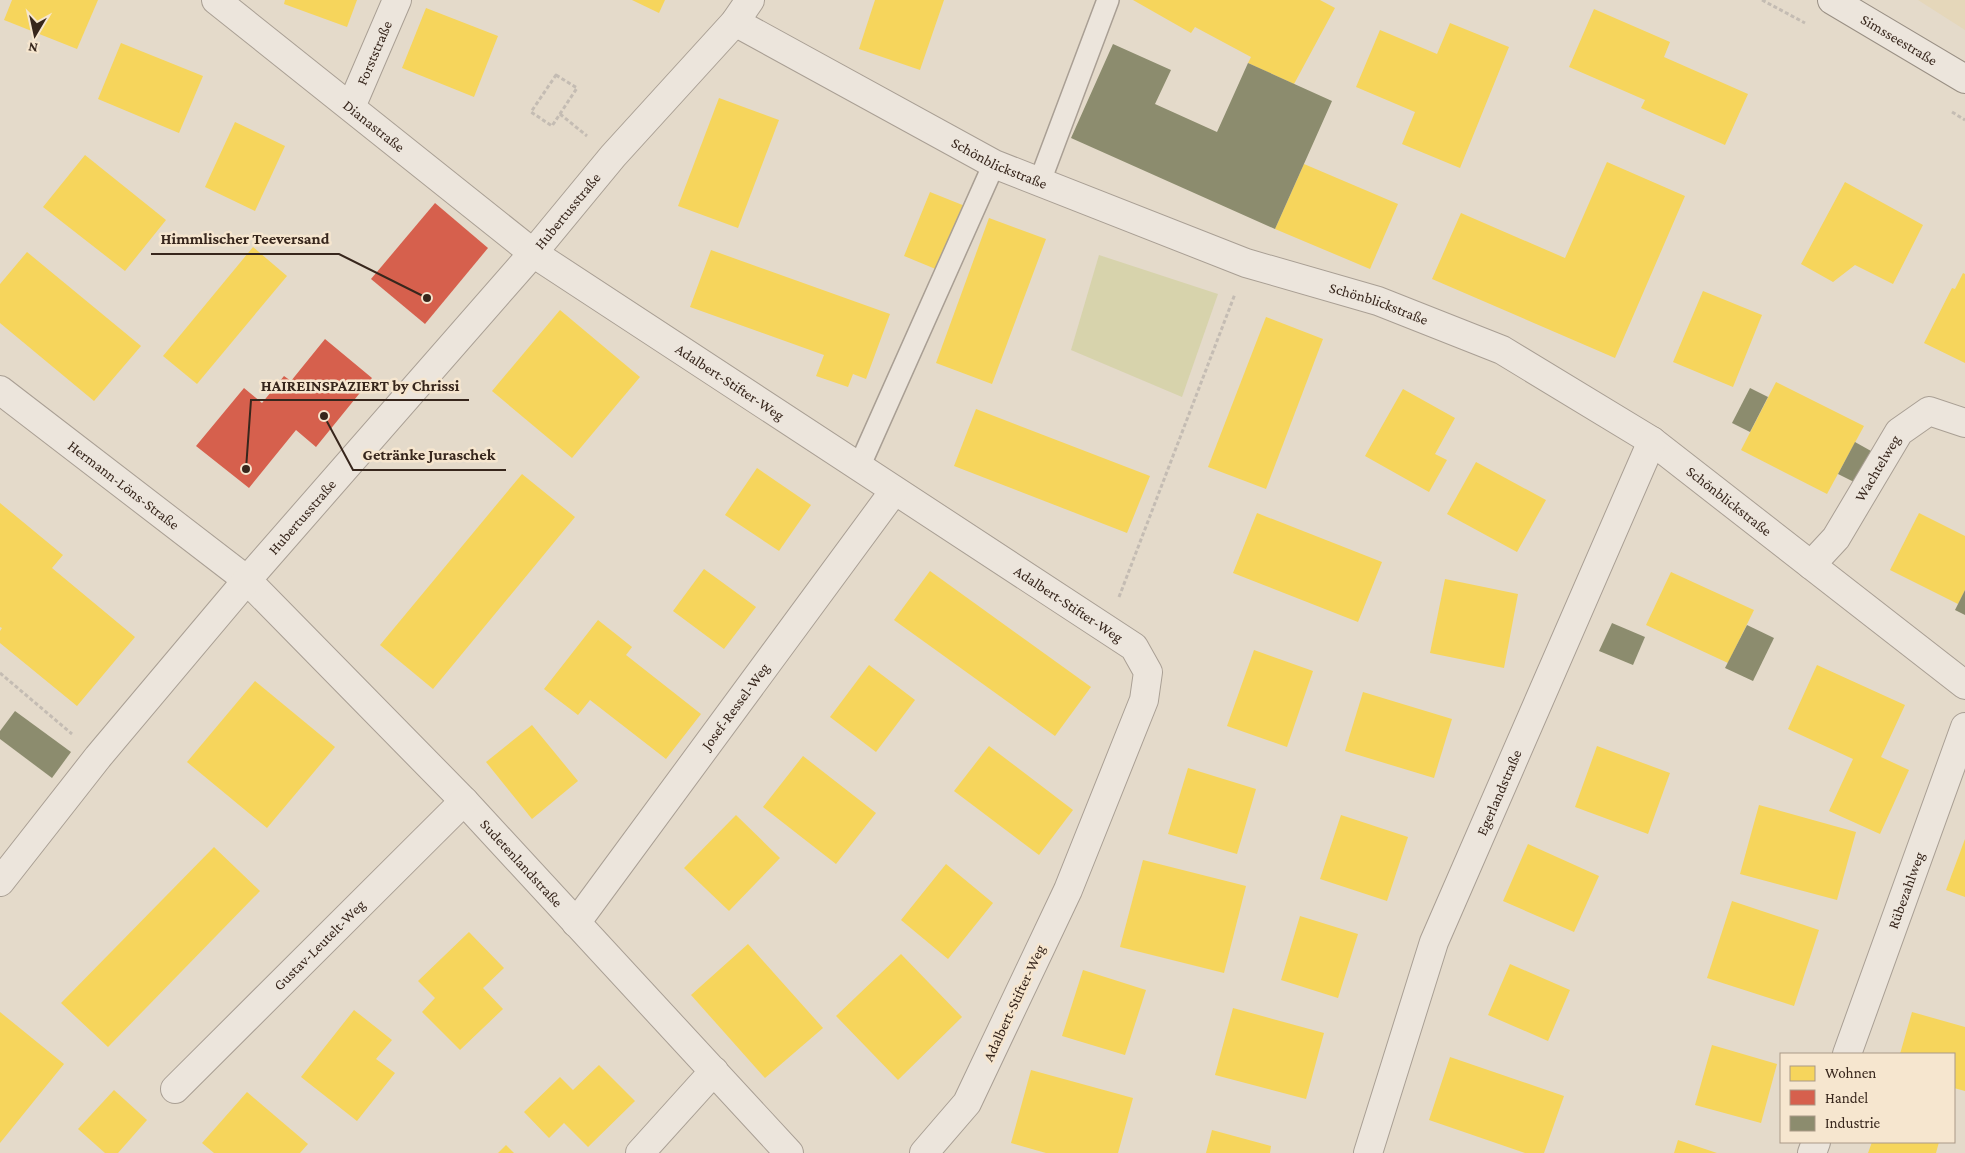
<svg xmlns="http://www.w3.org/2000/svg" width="1965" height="1153" viewBox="0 0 1965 1153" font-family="'Crimson Pro',serif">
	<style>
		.farmland { fill: #e5d7ba }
		.green { fill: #d7d3ac }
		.homes { fill: #f6d55c }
		.shops { fill: #d6604d }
		.industry { fill: #8c8c6e }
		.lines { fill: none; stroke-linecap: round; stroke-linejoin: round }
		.lane-casing { stroke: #a99f94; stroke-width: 24 }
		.street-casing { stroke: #a99f94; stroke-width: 30 }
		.secondary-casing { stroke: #998f84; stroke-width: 30 }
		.path { stroke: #c4bcb3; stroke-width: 3; stroke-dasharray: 4 2.5; stroke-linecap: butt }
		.lane { stroke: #ece5dc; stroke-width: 21 }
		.street { stroke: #ece5dc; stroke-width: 28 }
		.secondary { stroke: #ece5dc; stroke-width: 28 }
		.labels { text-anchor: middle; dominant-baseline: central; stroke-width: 5; stroke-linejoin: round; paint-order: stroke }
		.street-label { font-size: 15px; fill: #37261c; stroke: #f6e6cf }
		.leader { fill: none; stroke: #37261c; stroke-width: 2 }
		.callout-dot { fill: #37261c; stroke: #f6e6cf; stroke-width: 2 }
		.callout-label { font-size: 16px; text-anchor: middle; font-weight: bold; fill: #37261c; stroke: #f6e6cf; stroke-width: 5; stroke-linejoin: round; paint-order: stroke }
	</style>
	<rect width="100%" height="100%" fill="#e4daca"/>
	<path class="farmland" d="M1918 0H1965V30Z"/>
	<path class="green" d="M1099 255 1218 294 1182 397 1071 350Z"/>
	<g class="homes">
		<path d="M12 0H98L77 49 4 20Z"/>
		<path d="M285 0H357L347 27 284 4Z"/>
		<path d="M632 0H665L659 13Z"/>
		<path d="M875 0H944L920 70 859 49Z"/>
		<path d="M1133 0H1320L1335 8 1294 84 1248 63 1251 57 1195 27 1191 33Z"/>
		<path d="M426 8 498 36 474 97 402 68Z"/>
		<path d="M1594 9 1670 42 1664 57 1748 94 1725 145 1641 108 1645 100 1569 67Z"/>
		<path d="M1450 23 1509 47 1460 168 1402 144 1415 112 1356 87 1380 30 1437 54Z"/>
		<path d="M121 43 203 76 179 133 98 99Z"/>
		<path d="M719 98 779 120 738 228 678 206Z"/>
		<path d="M235 122 285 146 255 211 205 187Z"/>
		<path d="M85 155 166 220 125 271 43 207Z"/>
		<path d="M1607 162 1685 196 1615 358 1432 279 1461 213 1565 258Z"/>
		<path d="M1304 164 1398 204 1370 269 1275 229Z"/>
		<path d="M1845 182 1923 225 1893 284 1855 265 1833 282 1801 264Z"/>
		<path d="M930 192 965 206 938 270 904 256Z"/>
		<path d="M989 218 1046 239 992 384 936 363Z"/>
		<path d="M253 247 287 276 197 384 163 356Z"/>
		<path d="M711 250 890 314 866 379 853 374 848 387 816 376 824 355 690 307Z"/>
		<path d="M27 252 141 346 94 401 0 323V284Z"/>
		<path d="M1963 273 1965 274V363L1924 343 1952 288 1955 289Z"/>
		<path d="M1703 291 1762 315 1733 387 1673 362Z"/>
		<path d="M560 310 640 377 572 458 492 391Z"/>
		<path d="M1266 317 1323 339 1266 489 1208 467Z"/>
		<path d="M1776 382 1864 426 1827 494 1741 450Z"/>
		<path d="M1403 389 1455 418 1435 454 1447 460 1429 492 1365 456Z"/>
		<path d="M976 409 1150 476 1127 533 954 466Z"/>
		<path d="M1476 462 1546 500 1517 552 1447 514Z"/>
		<path d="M757 468 811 505 779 551 725 515Z"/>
		<path d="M522 474 575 517 433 689 380 645Z"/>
		<path d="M0 503 63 555 52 568 135 637 77 706 0 643V631L2 628 0 627Z"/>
		<path d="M1257 513 1382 562 1358 622 1233 573Z"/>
		<path d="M1919 513 1965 536V590L1958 604 1890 570Z"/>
		<path d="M704 569 756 607 724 649 673 611Z"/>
		<path d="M930 571 1091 687 1055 736 894 620Z"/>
		<path d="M1671 572 1754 610 1728 663 1646 625Z"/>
		<path d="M1445 579 1518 594 1504 668 1430 653Z"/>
		<path d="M598 620 632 647 626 655 701 714 666 759 590 700 578 715 544 689Z"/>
		<path d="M1254 650 1313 671 1287 747 1227 726Z"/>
		<path d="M869 665 915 700 876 752 830 717Z"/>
		<path d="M1817 665 1905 705 1881 757 1909 770 1880 834 1829 811 1853 759 1788 729Z"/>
		<path d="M255 681 335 747 267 828 187 762Z"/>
		<path d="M1363 692 1452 719 1434 778 1345 751Z"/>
		<path d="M532 725 578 781 532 819 486 762Z"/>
		<path d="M989 746 1073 810 1039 855 954 791Z"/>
		<path d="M1597 746 1670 773 1648 834 1575 807Z"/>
		<path d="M803 756 876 813 836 864 763 807Z"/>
		<path d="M1188 768 1256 789 1237 854 1168 834Z"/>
		<path d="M1759 805 1856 832 1837 900 1740 874Z"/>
		<path d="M736 815 780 858 729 911 684 868Z"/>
		<path d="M1341 815 1408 837 1387 901 1320 879Z"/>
		<path d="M1965 839V897L1946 890Z"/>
		<path d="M1528 844 1599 876 1574 932 1503 901Z"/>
		<path d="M214 847 260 891 108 1047 61 1003Z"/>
		<path d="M1143 860 1246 886 1224 973 1120 947Z"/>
		<path d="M946 864 993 903 948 959 901 920Z"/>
		<path d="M1732 901 1819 930 1794 1006 1707 978Z"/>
		<path d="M1300 916 1358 934 1338 998 1281 980Z"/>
		<path d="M469 932 504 968 483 988 503 1009 460 1050 422 1012 435 998 418 981Z"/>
		<path d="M748 944 823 1028 765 1078 691 995Z"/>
		<path d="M901 954 962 1017 898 1080 836 1016Z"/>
		<path d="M1510 964 1570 990 1548 1041 1488 1015Z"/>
		<path d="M1083 970 1146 990 1125 1055 1062 1036Z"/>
		<path d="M1233 1008 1324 1033 1306 1099 1215 1075Z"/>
		<path d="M354 1010 392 1040 376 1059 395 1073 357 1121 301 1077Z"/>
		<path d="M0 1012 64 1064 0 1143Z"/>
		<path d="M1912 1012 1965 1027V1091L1954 1088V1054H1900Z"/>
		<path d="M1712 1045 1777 1064 1761 1123 1695 1105Z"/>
		<path d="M1450 1057 1564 1096 1544 1153H1525L1429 1120Z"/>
		<path d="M599 1065 635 1101 588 1147 564 1123 549 1138 524 1112 560 1077 573 1090Z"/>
		<path d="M1031 1070 1133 1098 1118 1153H1046L1011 1143Z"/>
		<path d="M114 1090 147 1120 118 1153H105L78 1129Z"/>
		<path d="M247 1092 308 1144 300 1153H214L202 1143Z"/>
		<path d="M1212 1130 1271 1146 1270 1153H1206Z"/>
		<path d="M1678 1140 1717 1153H1674Z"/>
		<path d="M1872 1142H1939L1936 1153H1868Z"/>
		<path d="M506 1145 514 1153H498Z"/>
	</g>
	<g class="shops">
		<path d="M435 203 488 248 425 324 371 279Z"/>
		<path d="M325 339 372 378 316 447 296 430 249 488 196 446 244 388 262 403 284 376 291 381Z"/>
	</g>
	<g class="industry">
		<path d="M1113 44 1171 70 1155 104 1217 132 1248 63 1332 101 1275 229 1071 138Z"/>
		<path d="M1750 388 1768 397 1750 432 1732 423Z"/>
		<path d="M1855 442 1871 451 1854 482 1838 474Z"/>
		<path d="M1965 590V615L1955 610Z"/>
		<path d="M1612 623 1645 637 1633 665 1599 651Z"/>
		<path d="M1747 625 1774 638 1753 681 1725 668Z"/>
		<path d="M15 711 71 752 52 778 0 739V731Z"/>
	</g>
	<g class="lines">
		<g class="lane-casing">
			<g id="lane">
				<path d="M1040 181 1108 0"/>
				<path d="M859 467 994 164"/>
			</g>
		</g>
		<g class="street-casing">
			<g id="street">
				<path id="s1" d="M216 0 533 253 1134 647 1148 672 1144 700 1068 890 967 1103 924 1153"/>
				<path id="s2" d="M735 22 994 164 1246 263 1378 301 1502 350 1652 441 1965 685"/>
				<path id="s3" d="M351 107 397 0"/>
				<path id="s4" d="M0 390 247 580 464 801 789 1153"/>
				<path id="s5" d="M1811 565 1836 538 1899 432 1929 411 1965 423"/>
				<path id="s6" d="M0 882 98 757 247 580 533 253 613 156 735 22 750 0"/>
				<path id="s7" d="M576 923 894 491"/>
				<path id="s8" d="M1847 1054 1965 727"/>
				<path id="s9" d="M175 1089 464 801"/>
				<path d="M640 1153 714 1071"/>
				<path id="s10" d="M1368 1153 1434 942 1652 441"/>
				<path d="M1812 1153 1816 1142"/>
			</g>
		</g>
		<g class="secondary-casing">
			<g id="secondary">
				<path id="s11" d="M1832 0 1965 79"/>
			</g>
		</g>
		<g class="path">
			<path d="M1762 0 1805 23"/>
			<path d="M556 75 577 88 552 126 531 112Z"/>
			<path d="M1952 112 1965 120"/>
			<path d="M560 114 587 136"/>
			<path d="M1119 597 1235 294"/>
			<path d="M0 673 72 734"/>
		</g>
		<use href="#lane" class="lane"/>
		<use href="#street" class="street"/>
		<use href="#secondary" class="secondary"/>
	</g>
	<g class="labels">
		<g class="street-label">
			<text stroke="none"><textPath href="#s11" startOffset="78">Simsseestraße</textPath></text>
			<text stroke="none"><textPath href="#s3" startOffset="59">Forststraße</textPath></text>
			<text stroke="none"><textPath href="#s1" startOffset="202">Dianastraße</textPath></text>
			<text stroke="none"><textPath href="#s2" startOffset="300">Schönblickstraße</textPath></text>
			<text stroke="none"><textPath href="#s6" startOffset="879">Hubertusstraße</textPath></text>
			<text stroke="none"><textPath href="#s2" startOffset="705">Schönblickstraße</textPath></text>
			<text stroke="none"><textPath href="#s1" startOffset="641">Adalbert-Stifter-Weg</textPath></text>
			<text stroke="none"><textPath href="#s5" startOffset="118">Wachtelweg</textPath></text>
			<text stroke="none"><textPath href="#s4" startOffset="156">Hermann-Löns-Straße</textPath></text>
			<text stroke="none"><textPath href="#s2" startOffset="1110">Schönblickstraße</textPath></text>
			<text stroke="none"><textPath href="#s6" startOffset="474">Hubertusstraße</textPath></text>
			<text stroke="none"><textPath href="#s1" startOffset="1046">Adalbert-Stifter-Weg</textPath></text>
			<text stroke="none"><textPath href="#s7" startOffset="269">Josef-Ressel-Weg</textPath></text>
			<text stroke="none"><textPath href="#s10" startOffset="384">Egerlandstraße</textPath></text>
			<text stroke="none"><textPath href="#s4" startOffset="706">Sudetenlandstraße</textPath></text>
			<text stroke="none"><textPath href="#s8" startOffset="174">Rübezahlweg</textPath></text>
			<text stroke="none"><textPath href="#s9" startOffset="204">Gustav-Leutelt-Weg</textPath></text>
			<text transform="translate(1014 1003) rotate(-65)">Adalbert-Stifter-Weg</text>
		</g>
	</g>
	<path class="leader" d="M427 298L339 254H151M246 469L251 400H469M324 416L353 470H506"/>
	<g class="callout-dot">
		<circle cx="427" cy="298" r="5"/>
		<circle cx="246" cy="469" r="5"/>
		<circle cx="324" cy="416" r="5"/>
	</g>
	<g class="callout-label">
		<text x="245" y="244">Himmlischer Teeversand</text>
		<text x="360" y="391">HAIREINSPAZIERT by Chrissi</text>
		<text x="429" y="460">Getränke Juraschek</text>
	</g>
	<rect x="1780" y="1053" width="175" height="90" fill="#f6e6cf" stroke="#aa9987"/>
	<rect x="1790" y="1066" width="25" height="15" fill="#f6d55c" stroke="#aa9987"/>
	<text x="1825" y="1078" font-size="15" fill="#37261c">Wohnen</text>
	<rect x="1790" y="1090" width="25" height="15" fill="#d6604d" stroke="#aa9987"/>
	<text x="1825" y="1103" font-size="15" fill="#37261c">Handel</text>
	<rect x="1790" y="1116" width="25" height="15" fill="#8c8c6e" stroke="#aa9987"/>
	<text x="1825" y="1128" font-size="15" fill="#37261c">Industrie</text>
	<g transform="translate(35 35) rotate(189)" stroke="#f6e6cf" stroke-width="4" paint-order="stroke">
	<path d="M0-4L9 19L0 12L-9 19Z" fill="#37261c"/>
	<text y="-8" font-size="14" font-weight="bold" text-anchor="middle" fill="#37261c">N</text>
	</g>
</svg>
